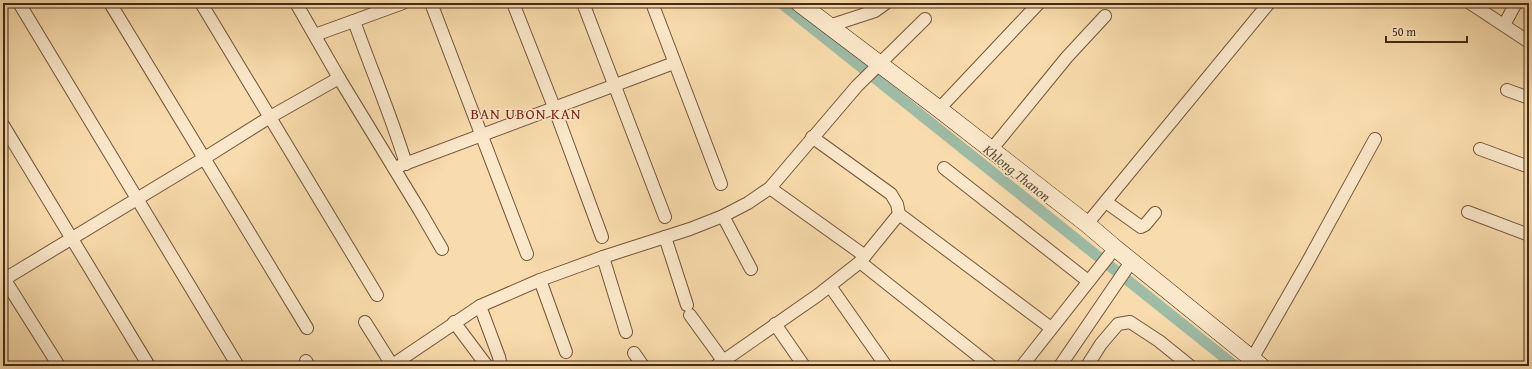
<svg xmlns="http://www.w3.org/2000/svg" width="1532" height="369" viewBox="0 0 1532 369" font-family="'Gentium Book Plus',serif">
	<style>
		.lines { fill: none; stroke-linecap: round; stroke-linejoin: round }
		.canal { stroke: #9ebca6; stroke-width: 11 }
		.street-casing { stroke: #72563a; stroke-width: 14 }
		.secondary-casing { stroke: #452a14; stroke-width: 18 }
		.street { stroke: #fbe8ca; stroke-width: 12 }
		.secondary { stroke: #fbe8ca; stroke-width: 17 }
		.labels { text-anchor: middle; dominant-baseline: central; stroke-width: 3; stroke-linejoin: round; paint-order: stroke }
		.water-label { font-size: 14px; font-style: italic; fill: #5b4e38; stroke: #fbe8ca }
		.quarter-label { font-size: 15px; letter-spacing: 1px; fill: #7a1f14; stroke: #fbe8ca }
	</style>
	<rect width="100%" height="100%" fill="#f9dcad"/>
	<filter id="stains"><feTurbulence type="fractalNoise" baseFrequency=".005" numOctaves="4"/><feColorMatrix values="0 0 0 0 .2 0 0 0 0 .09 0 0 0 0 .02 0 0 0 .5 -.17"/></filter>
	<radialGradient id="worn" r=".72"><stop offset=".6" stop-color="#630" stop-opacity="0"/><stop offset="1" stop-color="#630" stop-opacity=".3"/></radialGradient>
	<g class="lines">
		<path class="canal" d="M781 3 1235 366"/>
		<g class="street-casing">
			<g id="street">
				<path d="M19 3 238 366"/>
				<path d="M110 3 307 328"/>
				<path d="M201 3 377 295"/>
				<path d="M296 3 339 78 420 211 442 249"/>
				<path d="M431 3 527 254"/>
				<path d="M513 3 554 107 602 237"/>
				<path d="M583 3 665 217"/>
				<path d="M652 3 721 184"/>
				<path d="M1470 3 1529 42"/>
				<path d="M354 21C371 69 391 115 406 164"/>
				<path d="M1504 25 1516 3"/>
				<path d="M829 26 875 11 886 3"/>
				<path d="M315 35 403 3"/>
				<path d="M1507 90 1529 98"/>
				<path d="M939 109 1039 3"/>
				<path d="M3 125 149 366"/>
				<path d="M812 137 891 194 897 204 899 214 1051 328"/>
				<path d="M1480 149 1529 167"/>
				<path d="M991 150 1067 57 1105 16"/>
				<path d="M394 168 674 63"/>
				<path d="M944 168 1088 281"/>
				<path d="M770 188 865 256"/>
				<path d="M1106 202 1141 227 1145 225 1155 213"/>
				<path d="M1468 212 1529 235"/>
				<path d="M723 216 751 269"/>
				<path d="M1087 224 1269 3"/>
				<path d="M665 237 687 305"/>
				<path d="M603 257 626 332"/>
				<path d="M860 262 991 366"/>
				<path d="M3 277 59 366"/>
				<path d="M3 280 203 159 270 117 339 78"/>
				<path d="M540 280 566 352"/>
				<path d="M830 286 886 366"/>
				<path d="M480 306 499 357 501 366"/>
				<path d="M690 315 727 366"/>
				<path d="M365 322 392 365"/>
				<path d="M454 322 487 366"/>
				<path d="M775 324 804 366"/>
				<path d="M634 353 643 366"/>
				<path d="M1252 359 1307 263 1375 139"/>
				<path d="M306 361 309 366"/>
				<path d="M391 366 480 306 540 280 603 257 690 229 723 216 748 203 770 188 857 86 925 19"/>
				<path d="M716 366 818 295 860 262 899 214"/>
				<path d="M1022 366 1115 248"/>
				<path d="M1060 366 1131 262"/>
				<path d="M1087 366 1101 344 1118 324 1130 322 1159 341 1190 366"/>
			</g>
		</g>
		<g class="secondary-casing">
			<path id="secondary" d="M799 3 939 109 1087 224 1115 248 1261 366"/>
		</g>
		<use href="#street" class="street"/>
		<use href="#secondary" class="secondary"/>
	</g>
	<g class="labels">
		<g class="water-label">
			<text transform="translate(1017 173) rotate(39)">Khlong Thanon</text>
		</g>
		<g class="quarter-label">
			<text x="526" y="113">BAN UBON KAN</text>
		</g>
	</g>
	<rect width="1532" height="369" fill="none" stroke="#f9dcad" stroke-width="16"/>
	<rect x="4" y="4" width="1524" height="361" fill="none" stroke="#452a14" stroke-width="2"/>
	<rect x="8" y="8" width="1516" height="353" fill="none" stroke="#452a14"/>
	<path d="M1386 36v6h81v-6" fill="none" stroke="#452a14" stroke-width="2"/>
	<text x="1392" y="36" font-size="12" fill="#452a14" stroke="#fbe8ca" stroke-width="3" paint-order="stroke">50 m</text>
	<rect width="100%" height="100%" filter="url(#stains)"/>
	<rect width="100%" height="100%" fill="url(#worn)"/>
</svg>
